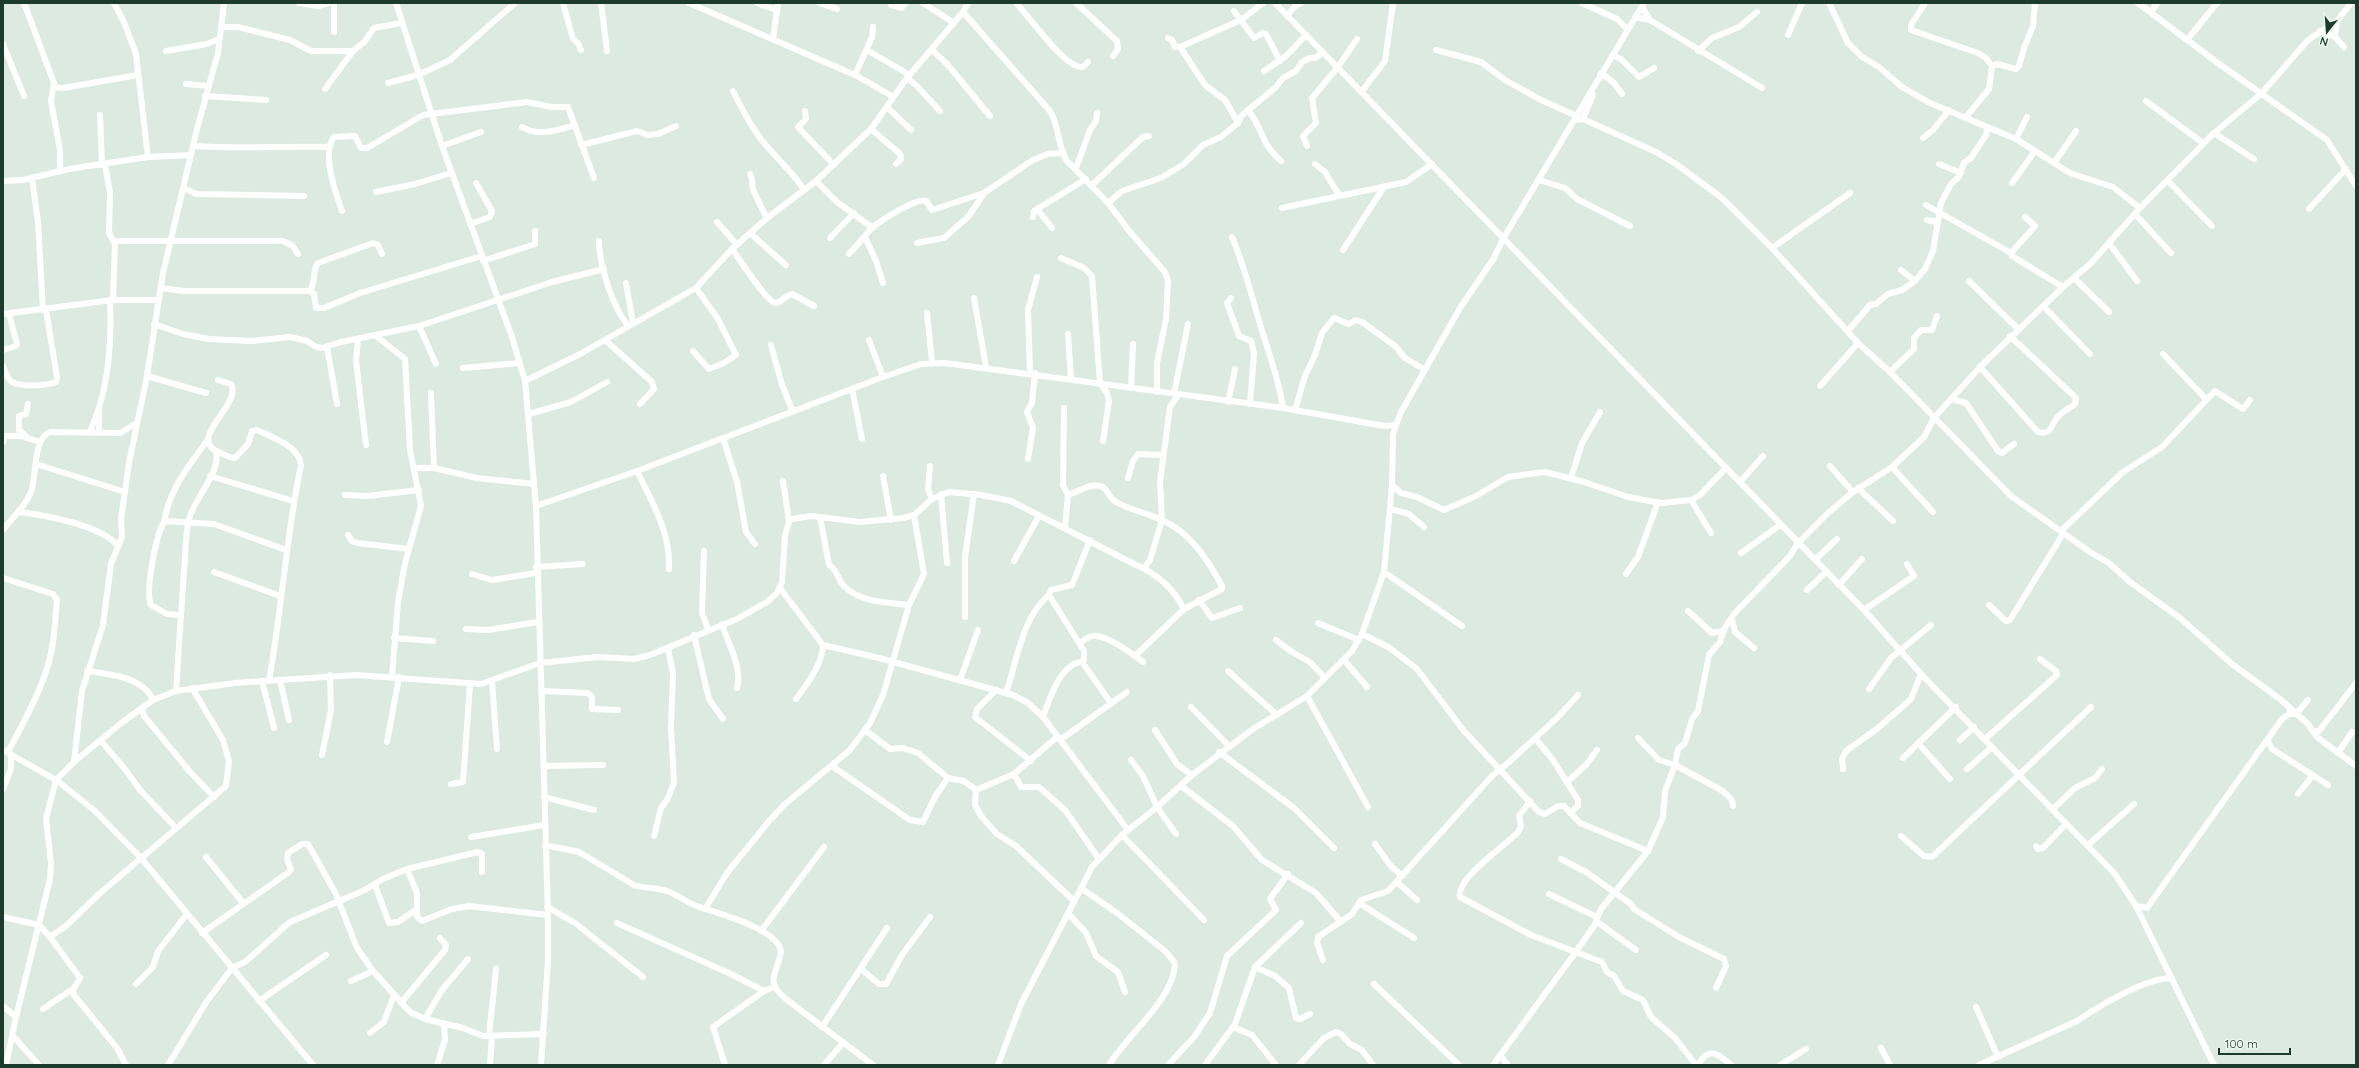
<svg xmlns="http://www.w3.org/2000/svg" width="2359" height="1068" viewBox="0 0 2359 1068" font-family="Quicksand,sans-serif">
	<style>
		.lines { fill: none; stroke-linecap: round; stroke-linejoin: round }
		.minor { stroke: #fff; stroke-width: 6 }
	</style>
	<rect width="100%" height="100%" fill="#dceae2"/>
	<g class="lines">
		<g class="minor">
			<path d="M24 3 54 83 51 101 60 150V171"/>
			<path d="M114 3 124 22 136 54 148 157 191 155"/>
			<path d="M299 3 319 6 329 3"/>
			<path d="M334 3V32"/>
			<path d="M396 3 442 146 512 337 525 381 536 506 548 915V960L541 1065"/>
			<path d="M563 3 573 39 578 43 581 50"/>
			<path d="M601 3 607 51"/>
			<path d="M689 3 855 75 892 96"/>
			<path d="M757 3 777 10"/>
			<path d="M819 3 837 9"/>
			<path d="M923 3 954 23"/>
			<path d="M1016 3C1029 16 1066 70 1083 67L1088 62"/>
			<path d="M1076 3 1117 41 1118 49 1113 56"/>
			<path d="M1275 3 1864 610 1921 674 2115 874 2136 906 2214 1065"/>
			<path d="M1582 3 1617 19 1628 30"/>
			<path d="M1829 3 1848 43 1862 57 1879 67 1902 87 1930 103 2016 139 2070 173 2113 187 2140 208"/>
			<path d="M1925 3 1911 25V30L1978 53 1986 58 1992 66 1989 89 1966 117"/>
			<path d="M2138 3 2222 66 2327 140 2356 186"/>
			<path d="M891 5 901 8 906 3"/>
			<path d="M1642 7 1650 20"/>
			<path d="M1234 11 1254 38 1263 33 1266 34 1280 61"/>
			<path d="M963 12 1050 111C1060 127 1057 146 1067 161L1108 203 1130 232 1165 272 1168 281 1166 319 1157 363V392"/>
			<path d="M2151 12 2157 3"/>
			<path d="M1287 16 1295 6 1301 3"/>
			<path d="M1635 17 1650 20 1762 88"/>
			<path d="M221 27H238L290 40 311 51H353"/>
			<path d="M2320 31 2335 37 2344 47"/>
			<path d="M1788 35 1802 3"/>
			<path d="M2335 37 2337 21"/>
			<path d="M1168 38 1172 40 1175 47H1180L1241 20 1263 3"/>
			<path d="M773 39 778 3"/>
			<path d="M2187 40 2217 3"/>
			<path d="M3 44 24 96"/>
			<path d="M1180 47 1205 85 1225 100 1238 123"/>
			<path d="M867 50 910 75"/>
			<path d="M932 50 947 64 990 116"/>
			<path d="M1436 50 1481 62 1505 80 1541 100 1577 116"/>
			<path d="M166 51 207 44 219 39"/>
			<path d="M1698 51 1712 38 1739 27 1757 12"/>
			<path d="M1612 55 1621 59 1639 77 1654 68"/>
			<path d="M1992 66 1997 64 2016 69 2019 66 2024 48 2033 26 2035 3"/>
			<path d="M1264 71 1286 56 1306 35"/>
			<path d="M855 75 872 37 873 27"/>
			<path d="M1600 75 1601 73 1614 83 1622 94"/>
			<path d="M907 78 916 85 940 111"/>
			<path d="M388 83 418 75 450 60 515 3"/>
			<path d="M186 84 208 86"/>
			<path d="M54 87 63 88 138 75"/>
			<path d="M325 89 353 51 364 42 374 28 401 23"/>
			<path d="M733 91C742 109 751 127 764 143 777 159 793 172 804 190"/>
			<path d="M1362 91 1385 61 1393 3"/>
			<path d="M205 96 266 100"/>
			<path d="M2146 101 2203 143"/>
			<path d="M887 107 911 130"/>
			<path d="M1248 110C1263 128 1260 143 1281 161"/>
			<path d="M805 111 806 119 798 127 834 165"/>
			<path d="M100 115 102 165"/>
			<path d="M1583 119 1593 95"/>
			<path d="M1575 120 1583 119 1656 152 1676 164 1722 198 1772 248 1858 343 1890 372 2011 496 2090 552 2109 563 2130 582 2180 618 2232 664 2280 699 2308 724 2317 737 2356 766"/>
			<path d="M522 127C538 137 558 130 575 125"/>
			<path d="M871 129 900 154 901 159 896 164"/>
			<path d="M2214 133 2254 159"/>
			<path d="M1923 138 1933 130 1949 110"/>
			<path d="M2016 139 2027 117"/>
			<path d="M581 145 637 131 648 135 658 134 676 126"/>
			<path d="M193 146C238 149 284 146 329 147"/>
			<path d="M442 146 481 132"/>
			<path d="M1307 146 1303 136 1316 123 1312 98 1338 67 1357 39"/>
			<path d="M2054 163 2076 131"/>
			<path d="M1315 164 1325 172 1339 195"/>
			<path d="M1939 164 1961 173"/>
			<path d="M105 165 110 193 109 233 115 244 113 300"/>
			<path d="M1076 168 1090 130 1096 121 1097 113"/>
			<path d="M750 174C754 181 751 183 753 189 757 199 762 209 767 218"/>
			<path d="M32 178 38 222 43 310"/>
			<path d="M1539 180 1565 188 1577 199 1630 226"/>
			<path d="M3 181 23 180 69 169 148 157"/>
			<path d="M816 181 837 202 873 228"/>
			<path d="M2168 181 2212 226"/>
			<path d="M2012 183 2035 151"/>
			<path d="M1092 185 1143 137 1149 136"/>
			<path d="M183 188 197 194 304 196"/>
			<path d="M376 192 415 184 451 173"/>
			<path d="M1108 203 1122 191 1161 178 1184 164 1203 145 1221 137 1238 123 1241 116 1275 88 1283 78 1296 71 1302 62 1310 58H1315L1323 52"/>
			<path d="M1926 205 2011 253 2012 256 2063 287"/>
			<path d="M1282 208 1406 182 1432 164"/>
			<path d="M1037 209 1052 228"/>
			<path d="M2309 209 2346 169"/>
			<path d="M342 211C336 194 321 153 334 137L355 136 361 148H367L423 115 527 102 551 107H568L594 178"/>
			<path d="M2135 214 2171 253"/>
			<path d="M1033 217 1034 211 1086 179"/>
			<path d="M1927 220 1937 222"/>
			<path d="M717 222 737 245"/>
			<path d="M470 224 490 217 492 211 476 183"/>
			<path d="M750 233 786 265"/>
			<path d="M865 237 876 261 883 283"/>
			<path d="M1232 237C1246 269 1253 303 1264 337 1272 363 1279 381 1283 408"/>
			<path d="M830 238 854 213"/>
			<path d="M114 241H283L293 246 298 254"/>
			<path d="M599 241C599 264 613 309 628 325"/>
			<path d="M917 243 944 238 969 216 984 193"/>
			<path d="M2109 243 2137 281"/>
			<path d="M1772 248 1850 193"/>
			<path d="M732 249C739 258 767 303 776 303 781 302 787 295 792 294L814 306"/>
			<path d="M1343 250 1384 187"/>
			<path d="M2011 253 2035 226 2025 217"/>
			<path d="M849 254C857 246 864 236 872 228 880 221 917 197 926 201L932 210 984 193 1033 160 1048 154 1062 153"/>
			<path d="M1061 258 1084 268 1092 276 1100 383 1107 393 1109 401 1103 441"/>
			<path d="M483 261 535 244V231"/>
			<path d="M1901 270 1915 281"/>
			<path d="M2074 278 2109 312"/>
			<path d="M1969 281 2018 329"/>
			<path d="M626 283 633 323"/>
			<path d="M161 288 184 291H310"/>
			<path d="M310 291 314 294 316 308H324L360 293 482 256"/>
			<path d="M310 291C316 282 312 270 318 263L373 243 378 245 382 254"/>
			<path d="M974 298 986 367"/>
			<path d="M1231 298 1227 303 1239 336 1251 341 1254 353 1250 404"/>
			<path d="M2044 307 2090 354"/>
			<path d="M927 313 932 362"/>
			<path d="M3 314 113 300H158"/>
			<path d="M154 324 183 334 209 339 252 341 290 337 307 341 316 347 322 348 341 342 419 326 552 282 604 269"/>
			<path d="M419 326 436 364"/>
			<path d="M1848 331 1870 305 1876 304 1888 294 1902 290 1915 281 1925 269 1933 251 1941 203 1951 184 1959 177 1964 163 1971 158 1986 135 1988 127"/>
			<path d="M1068 334 1071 379"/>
			<path d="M376 336 405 359 410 450 421 506 405 563 398 602 392 677"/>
			<path d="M358 339 356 361 366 445"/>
			<path d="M605 340 652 382 654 389 640 404"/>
			<path d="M869 340 883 377"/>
			<path d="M771 345 782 385 793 412"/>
			<path d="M327 347 337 404"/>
			<path d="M3 350 16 346 17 344 9 314"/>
			<path d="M693 351 709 369 724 363 736 355 718 319 696 288"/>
			<path d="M2163 354 2206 399"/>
			<path d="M3 366C5 371 7 379 12 382 21 387 46 386 56 382L57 377 46 310"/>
			<path d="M1980 367 2038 432C2051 436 2051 425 2057 418 2061 412 2070 408 2075 404L2076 398 2010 336"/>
			<path d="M463 368 520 363"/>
			<path d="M1890 372 1914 349V338L1921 330H1932L1937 316"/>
			<path d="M1030 373 1028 310 1037 277"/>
			<path d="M147 376 206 393"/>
			<path d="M218 380 231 384C243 405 183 440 221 453 225 455 230 458 235 458L248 444 252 431 257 430C272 437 299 446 301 465 286 536 282 609 269 681"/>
			<path d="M525 381 580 354 696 288 732 249 767 218 816 181 871 129 907 78 963 12 968 3"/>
			<path d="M1820 386 1858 343"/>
			<path d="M1131 388 1133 344"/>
			<path d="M852 389 862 439"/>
			<path d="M431 393 434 468"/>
			<path d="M1174 394 1188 324"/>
			<path d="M1951 399 1966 403 1998 451 2002 453 2014 444"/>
			<path d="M1228 402 1235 369"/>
			<path d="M1064 408 1063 485 1068 495 1065 528"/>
			<path d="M1295 410 1305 376 1315 355 1322 333 1334 318 1349 324 1356 320 1362 322 1395 346 1405 358 1425 370"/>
			<path d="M99 411V432"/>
			<path d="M529 414 571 402 607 382"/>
			<path d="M90 431C109 391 112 345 110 300"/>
			<path d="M26 436 19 430V416L26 414 28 404"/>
			<path d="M723 438 737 482 746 532 755 544"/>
			<path d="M3 442 5 436H20L40 442"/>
			<path d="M1028 459 1033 428 1027 412 1032 403 1035 373"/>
			<path d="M36 464 125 492"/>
			<path d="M930 466 928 489 932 499"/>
			<path d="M1830 466 1853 492"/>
			<path d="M1892 467 1933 512"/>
			<path d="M415 468H434L477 478 534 484"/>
			<path d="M637 471C652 502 671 533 669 569"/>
			<path d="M210 476 293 501"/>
			<path d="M883 476 891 520"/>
			<path d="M1128 478 1133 461 1138 454 1163 455"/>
			<path d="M1571 478 1582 443 1600 412"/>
			<path d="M783 481 789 521"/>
			<path d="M1740 482 1763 456"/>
			<path d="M1392 485 1401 493 1417 497 1444 510 1474 497 1508 477 1545 472 1584 482 1628 497 1661 503 1691 500 1700 495 1726 468"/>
			<path d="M1858 488 1893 521"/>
			<path d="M941 494 947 563"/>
			<path d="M345 495 367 496 419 490"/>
			<path d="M1068 495C1077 492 1090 483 1100 486 1109 488 1108 498 1116 502 1130 510 1147 513 1162 520 1190 532 1208 560 1222 586V589L1184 609 1135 656"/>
			<path d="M1691 500 1711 533"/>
			<path d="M536 506 637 471 883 377 921 364 944 363 1283 408 1385 426 1396 425"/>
			<path d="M1390 509 1409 514 1424 527"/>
			<path d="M18 512C45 515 101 525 118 546"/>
			<path d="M820 517 829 565C838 570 837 578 843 585 860 603 885 602 909 605"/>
			<path d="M164 522C169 491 188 466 207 441"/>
			<path d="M3 530C12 518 27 505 32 489 36 474 34 437 50 432L120 433 137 423"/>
			<path d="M2061 531 2123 472 2162 447 2215 391 2243 409 2250 400"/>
			<path d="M348 535 352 541 357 543 409 549"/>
			<path d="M704 551 702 613 708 629"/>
			<path d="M1741 553 1780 525"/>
			<path d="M1815 560 1837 539"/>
			<path d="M1014 561 1039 516"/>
			<path d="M536 567 583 564"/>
			<path d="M1145 567 1150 560 1162 520 1160 482 1170 407 1178 395"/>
			<path d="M214 572 280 596"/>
			<path d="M1384 572 1462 626"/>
			<path d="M472 574 492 580 536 573"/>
			<path d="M1626 574 1638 557 1658 502"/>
			<path d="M3 578 53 594 57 600C55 618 55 635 51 653 44 687 24 721 8 752"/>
			<path d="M1839 585 1862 559"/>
			<path d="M780 588 823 645 879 658 1013 695 1028 703 1043 717 1128 830"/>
			<path d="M1807 590 1826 572"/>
			<path d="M1199 600 1212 618 1240 608"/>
			<path d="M1989 605 2006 621 2010 620 2063 534"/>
			<path d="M1864 610 1914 576 1907 564"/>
			<path d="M1688 611 1712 633 1724 631"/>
			<path d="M179 615 167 614 151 605C145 592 156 532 165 521L214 524 286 550"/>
			<path d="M965 617V557L974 494"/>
			<path d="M1732 619 1735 632 1754 648"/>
			<path d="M1318 623 1359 640"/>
			<path d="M722 624C728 644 743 668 737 688"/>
			<path d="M466 629 488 630 538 622"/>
			<path d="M1362 634 1390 648 1417 669 1464 731 1539 812 1545 814 1558 806H1564L1580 823 1648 851"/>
			<path d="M694 635 709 699 723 719"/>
			<path d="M394 638 433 641"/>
			<path d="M1276 640 1292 652 1310 662 1325 678"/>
			<path d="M1080 643C1084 640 1088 636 1093 636 1108 635 1131 653 1143 662"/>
			<path d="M1345 661 1367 687"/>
			<path d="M1082 662 1084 659V651L1049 595 1051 590 1072 585 1090 540"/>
			<path d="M1082 662 1111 703"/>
			<path d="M87 671C110 674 143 677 153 700"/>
			<path d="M1228 671 1277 715"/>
			<path d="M280 680 289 720"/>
			<path d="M960 680 978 630"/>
			<path d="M262 681 274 728"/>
			<path d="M492 682 497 749"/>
			<path d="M1869 689 1891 658 1931 625"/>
			<path d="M996 690 977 709 975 717 1031 761"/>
			<path d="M176 691C179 651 181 610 184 570 186 553 185 535 189 519 194 499 221 472 216 452"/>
			<path d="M541 691 588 693 592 697V709L618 710"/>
			<path d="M1006 693C1017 661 1022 617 1049 595"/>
			<path d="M1307 696 1368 807"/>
			<path d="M796 699C807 685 823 663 823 645"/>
			<path d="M1191 707 1229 746"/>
			<path d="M142 708 144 716 191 773 214 797"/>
			<path d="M2292 714H2296L2308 700"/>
			<path d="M1043 717C1049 701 1060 663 1082 662"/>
			<path d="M865 730 890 749 903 748 918 753 948 778 964 781 976 790 1014 774 1057 737"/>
			<path d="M1155 730 1177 764 1192 775"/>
			<path d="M2313 731H2319L2356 683"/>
			<path d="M1535 738 1553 760 1578 800V806L1570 813"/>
			<path d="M1638 738 1659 760 1675 765 1723 791 1732 800 1733 806"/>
			<path d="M1985 739 2057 675 2056 671 2040 659"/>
			<path d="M1060 740 1127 692"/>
			<path d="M1960 740 1974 727"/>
			<path d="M101 741 125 769 140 790 176 828"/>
			<path d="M2268 741 2272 749 2328 785"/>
			<path d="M387 742 399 677"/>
			<path d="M1918 743 1950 779"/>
			<path d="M3 750 56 780 94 810 141 858 313 1065"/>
			<path d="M1219 752 1294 808 1334 848"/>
			<path d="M2338 753 2352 732"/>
			<path d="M322 755 331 710 330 675"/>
			<path d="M1903 758 1956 707"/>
			<path d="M1131 760 1143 776 1157 807 1176 834"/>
			<path d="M74 762 82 691 103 625 111 564 122 537 121 519 129 463 147 376 163 273 197 129 218 53 224 3"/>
			<path d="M544 766 603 765"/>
			<path d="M832 766 910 820 923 822 935 797 948 778"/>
			<path d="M1843 769 1842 759 1846 751 1878 728 1911 699 1921 674"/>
			<path d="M1967 769 1992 747"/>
			<path d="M1014 774 1021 787H1039L1065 810 1099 859"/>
			<path d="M1567 782 1586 765 1597 750"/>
			<path d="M451 784 463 782 470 685"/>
			<path d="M1181 786 1233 826 1262 860 1316 893 1341 922"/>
			<path d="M3 789 11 769V754"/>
			<path d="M976 790 975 805 981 816 997 834 1016 846 1074 901"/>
			<path d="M2298 794 2313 775"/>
			<path d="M544 797 594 810"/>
			<path d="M1530 801 1519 816 1521 826 1518 832C1505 846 1456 878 1460 897L1531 935 1602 962 1607 972 1614 976 1623 991 1643 1000 1651 1017 1675 1038 1696 1065"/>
			<path d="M2053 809 2075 788 2095 778 2102 769"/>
			<path d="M1122 835 1204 920"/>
			<path d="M654 836 661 808 667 800 674 783 671 728 673 673 668 649"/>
			<path d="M1901 836 1924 856 1932 857 2091 707"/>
			<path d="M471 837 545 825"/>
			<path d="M1375 844 1390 865 1402 876"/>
			<path d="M545 845 579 852 634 885C645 889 656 887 667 891 676 894 685 901 694 905 715 913 776 927 781 951 778 974 763 980 786 999L873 1065"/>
			<path d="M2088 845 2134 804"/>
			<path d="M2036 846 2038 849 2043 848 2066 824"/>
			<path d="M206 857 243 903"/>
			<path d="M1561 859 1586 872 1631 904 1634 909 1679 937 1724 959 1726 966 1716 988"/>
			<path d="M407 869 417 893V917L422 921 452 909 469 906 548 915"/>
			<path d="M1397 882 1417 900"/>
			<path d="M375 885 389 923 398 922 417 909"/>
			<path d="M1081 888 1117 913 1165 951 1175 963C1175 998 1126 1036 1109 1065"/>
			<path d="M1549 894 1597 917"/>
			<path d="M1359 903 1414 938"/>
			<path d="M2136 906 2147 908 2282 719 2289 714 2290 709"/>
			<path d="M547 907 575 923 643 977"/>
			<path d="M705 909 727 873 769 821 784 805 850 750 870 723 883 695 909 605 924 574 914 515"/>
			<path d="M1068 913 1086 933 1096 956 1118 972 1125 992"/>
			<path d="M3 917 39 925 50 937 66 926 99 894 226 786 229 761 223 740 192 688"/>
			<path d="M1596 921 1636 950"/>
			<path d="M617 923 731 974 764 991"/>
			<path d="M761 931 824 847"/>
			<path d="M202 933 289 872 291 869 287 859 288 853 302 844H308L336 894 357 948 373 971 410 1012 425 1019 463 1028 483 1036 544 1034"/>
			<path d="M50 937 80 978 73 990 74 995 117 1048 126 1065"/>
			<path d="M1323 960 1317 943 1318 937 1352 914 1361 900 1388 891 1492 776 1508 763 1558 717 1578 695"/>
			<path d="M1255 967 1275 976 1289 988 1296 1018 1300 1019 1310 1014"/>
			<path d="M861 969 879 984H886L902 955 930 917"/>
			<path d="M351 981 373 971"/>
			<path d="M136 984 153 967 158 951 187 914"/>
			<path d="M1374 984 1459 1065"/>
			<path d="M259 1001 326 955"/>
			<path d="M401 1003 445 950 446 945 440 938"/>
			<path d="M3 1006 16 1017"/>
			<path d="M1976 1007 1998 1057"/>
			<path d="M43 1009 74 988"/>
			<path d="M425 1019 442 990 468 959"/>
			<path d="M822 1027 887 928"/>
			<path d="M1233 1027 1252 1035 1276 1065"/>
			<path d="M370 1033 384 1022 394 995"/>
			<path d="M13 1036 39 1065"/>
			<path d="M489 1036 496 969"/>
			<path d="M1881 1048 1890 1065"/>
			<path d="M1500 1055 1508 1065"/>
			<path d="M6 1065 16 1017 50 879 51 863 46 819 56 780 74 762 120 724 153 700 176 691 235 683 356 675 481 684 540 663 598 657 634 659 650 655 737 619 767 602 777 593 782 582 785 536 789 521 792 519 811 516 860 522 903 518 914 515 932 499 949 492 981 495 1011 501 1136 565C1156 573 1174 589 1184 609"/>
			<path d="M168 1065 207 1001 232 968 245 962 290 922 365 890 383 879 407 869 478 852 482 854V872"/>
			<path d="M437 1065 445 1040 444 1024"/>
			<path d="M490 1065 492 1036"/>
			<path d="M725 1065 713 1027 764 991 774 987"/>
			<path d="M824 1065 843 1043"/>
			<path d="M998 1065 1021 1004 1092 867 1122 835 1157 807 1192 775 1253 729 1307 696 1352 651 1362 634 1384 572 1392 485 1393 435 1396 425 1401 412 1460 308 1494 258 1503 239 1644 3"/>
			<path d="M1168 1065 1194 1037 1210 1013 1227 956 1276 910 1270 899 1288 874"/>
			<path d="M1205 1065 1235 1024 1255 967 1301 923"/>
			<path d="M1299 1065 1324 1038 1336 1032 1341 1034 1350 1044 1362 1050 1373 1065"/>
			<path d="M1493 1065 1575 953 1594 926 1601 909 1648 851 1663 817 1665 791 1675 765 1678 749 1685 743 1692 719 1698 711 1709 655 1720 642 1724 629 1734 614 1790 556 1798 543 1828 513 1853 492 1892 467 1924 437 1934 418 1980 367 2063 287 2091 263 2140 208 2214 133 2261 94 2308 40 2337 21 2351 3"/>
			<path d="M1698 1065C1709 1045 1718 1054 1731 1065"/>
			<path d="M1780 1065 1806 1049"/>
			<path d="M1979 1065 2077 1021C2099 1006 2145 978 2172 978"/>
		</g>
	</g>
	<rect width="2359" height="1068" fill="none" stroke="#1d3a2e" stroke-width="8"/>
	<g transform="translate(2327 32) rotate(197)" stroke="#edf7f0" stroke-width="3" paint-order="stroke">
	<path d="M0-3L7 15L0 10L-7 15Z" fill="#1d3a2e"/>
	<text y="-6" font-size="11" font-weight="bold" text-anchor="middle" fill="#1d3a2e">N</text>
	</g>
	<path d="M2219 1048v6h71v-6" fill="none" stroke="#1d3a2e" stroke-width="2"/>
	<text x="2225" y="1048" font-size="12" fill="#1d3a2e" stroke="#edf7f0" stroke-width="3" paint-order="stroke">100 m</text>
</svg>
